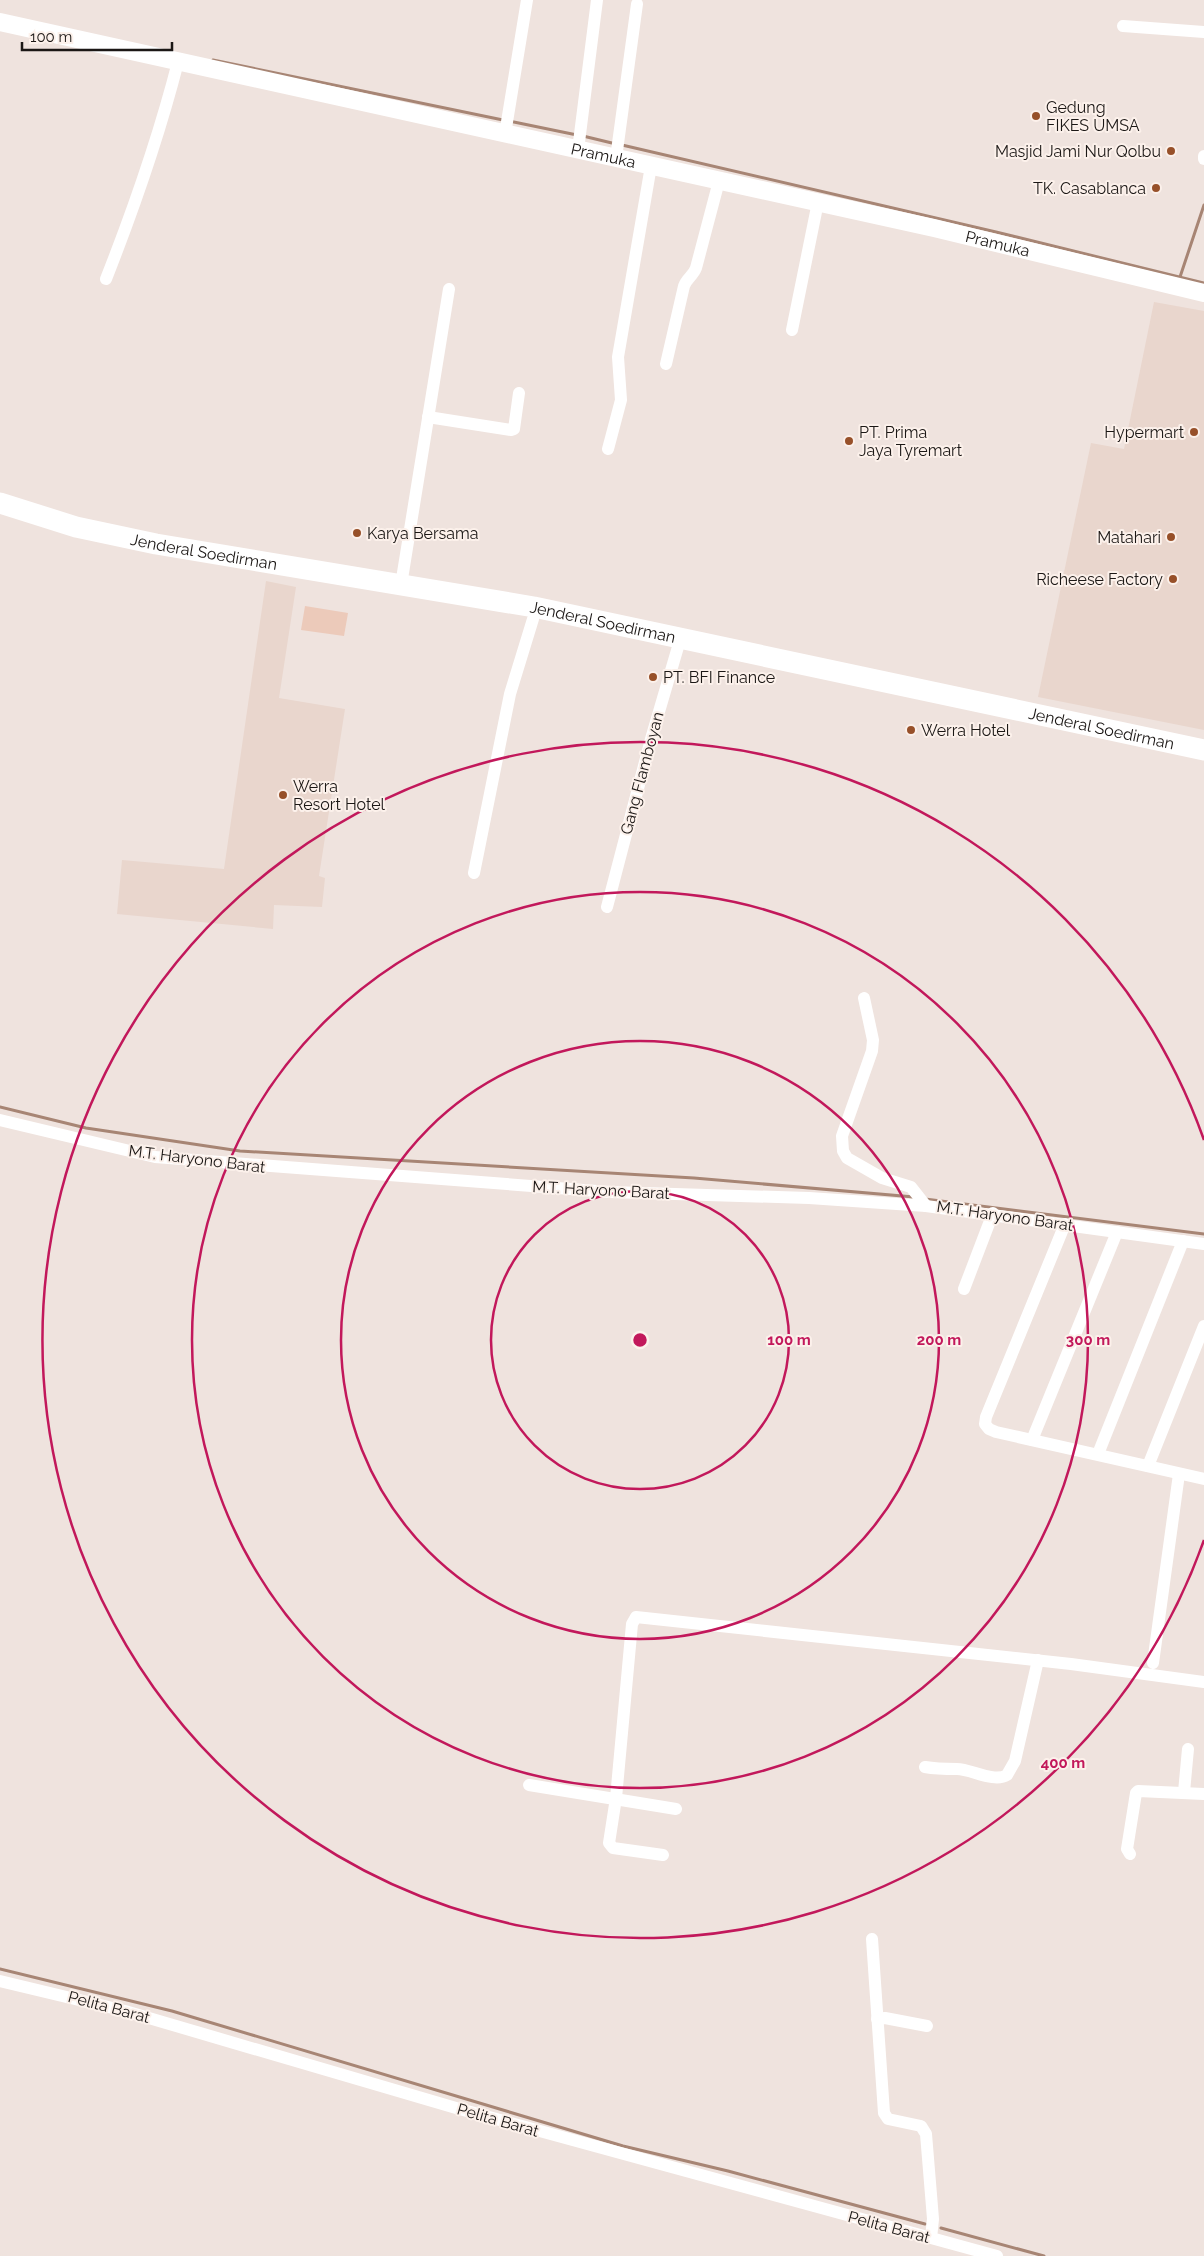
<svg xmlns="http://www.w3.org/2000/svg" width="1204" height="2256" viewBox="0 0 1204 2256" font-family="Raleway,sans-serif">
	<style>
		.built { fill: #e9d6cd }
		.green { fill: #eccaba }
		.lines { fill: none; stroke-linecap: round; stroke-linejoin: round }
		.stream { stroke: #a78574; stroke-width: 3 }
		.street { stroke: #fff; stroke-width: 12 }
		.secondary { stroke: #fff; stroke-width: 18 }
		.highway { stroke: #fff; stroke-width: 21 }
		.ring { fill: none; stroke: #c2185b; stroke-width: 2.5 }
		.poi-dot { fill: #975029; stroke: #fcf1eb; stroke-width: 2 }
		.labels { text-anchor: middle; dominant-baseline: central; stroke-width: 4; stroke-linejoin: round; paint-order: stroke }
		.poi-label { font-size: 16px; fill: #1b1715; stroke: #fcf1eb; text-anchor: start }
		.street-label { font-size: 16px; fill: #1b1715; stroke: #fcf1eb }
		.centre { fill: #c2185b; stroke: #fcf1eb; stroke-width: 2.5 }
		.ring-label { font-size: 15px; text-anchor: middle; font-weight: bold; fill: #c2185b; stroke: #fcf1eb; stroke-width: 4; stroke-linejoin: round; paint-order: stroke }
	</style>
	<rect width="100%" height="100%" fill="#efe3de"/>
	<g class="built">
		<path d="M1154 302 1204 311V730L1038 697 1091 443 1124 449Z"/>
		<path d="M266 581 296 587 279 698 345 709 319 876 325 878 322 907 274 905 273 929 117 914 122 860 224 869Z"/>
	</g>
	<path class="green" d="M305 606 348 613 344 636 301 630Z"/>
	<g class="lines">
		<g class="stream">
			<path d="M213 60 503 120"/>
			<path d="M509 121 577 135"/>
			<path d="M583 136 616 144"/>
			<path d="M622 145 996 232 1204 283"/>
			<path d="M1180 277 1204 205"/>
			<path d="M0 1107 86 1128 240 1151 694 1178 914 1197"/>
			<path d="M925 1199 1204 1234"/>
			<path d="M0 1969 172 2011 623 2146 728 2171 925 2224"/>
			<path d="M941 2228 1044 2256"/>
		</g>
		<g class="street">
			<path d="M1123 26 1204 32"/>
			<path d="M505 134 527 0"/>
			<path d="M578 150 597 0"/>
			<path d="M1204 156V159"/>
			<path d="M616 158 637 4"/>
			<path d="M106 279C134 208 159 136 178 62"/>
			<path d="M792 330 818 202"/>
			<path d="M666 364 684 286C687 278 693 276 696 268L719 181"/>
			<path d="M428 417 511 430 514 429 519 393"/>
			<path d="M608 449 621 400 618 357 651 166"/>
			<path d="M401 585 449 289"/>
			<path d="M474 873 510 694 533 619"/>
			<path d="M607 907 651 739 680 640"/>
			<path d="M864 998 873 1040 872 1051 842 1136 843 1151 847 1158 882 1178 911 1187 926 1206"/>
			<path d="M0 1120 155 1157 610 1192 809 1198 926 1206 1204 1244"/>
			<path d="M1065 1224 986 1417 985 1424 989 1429 996 1432 1204 1479"/>
			<path d="M964 1289 993 1213"/>
			<path d="M1032 1440 1117 1232"/>
			<path d="M1098 1454 1183 1241"/>
			<path d="M1148 1466 1204 1326"/>
			<path d="M1153 1663 1179 1474"/>
			<path d="M925 1767C936 1769 946 1769 957 1769 971 1769 994 1783 1007 1775L1015 1761 1038 1660"/>
			<path d="M529 1785 676 1809"/>
			<path d="M1184 1792 1188 1749"/>
			<path d="M1130 1854 1127 1849 1136 1793 1138 1791 1204 1794"/>
			<path d="M663 1855 613 1848 609 1843 616 1798 632 1624 636 1617 1071 1664 1204 1682"/>
			<path d="M872 1939 884 2113 888 2119 921 2126 926 2134 933 2219 931 2238"/>
			<path d="M0 1981 125 2011 456 2108 997 2256"/>
			<path d="M877 2019 885 2018 927 2026"/>
		</g>
		<path class="secondary" id="s1" d="M0 22 934 228 1204 293"/>
		<path class="highway" id="s2" d="M0 503 76 527 156 544 534 607 1204 750"/>
	</g>
	<g class="ring">
		<circle cx="640" cy="1340" r="149"/>
		<circle cx="640" cy="1340" r="299"/>
		<circle cx="640" cy="1340" r="448"/>
		<path d="M1204 1540A598 598 0 1 1 1204 1140"/>
	</g>
	<g class="poi-dot">
		<circle cx="1036" cy="116" r="5"/>
		<circle cx="1171" cy="151" r="5"/>
		<circle cx="1156" cy="188" r="5"/>
		<circle cx="1194" cy="432" r="5"/>
		<circle cx="849" cy="441" r="5"/>
		<circle cx="357" cy="533" r="5"/>
		<circle cx="1171" cy="537" r="5"/>
		<circle cx="1173" cy="579" r="5"/>
		<circle cx="653" cy="677" r="5"/>
		<circle cx="911" cy="730" r="5"/>
		<circle cx="283" cy="795" r="5"/>
	</g>
	<g class="labels">
		<g class="poi-label">
			<text x="1046" y="107">Gedung<tspan x="1046" dy="18">FIKES UMSA</tspan></text>
			<text x="1161" y="151" text-anchor="end">Masjid Jami Nur Qolbu</text>
			<text x="1146" y="188" text-anchor="end">TK. Casablanca</text>
			<text x="859" y="432">PT. Prima<tspan x="859" dy="18">Jaya Tyremart</tspan></text>
			<text x="1184" y="432" text-anchor="end">Hypermart</text>
			<text x="367" y="533">Karya Bersama</text>
			<text x="1161" y="537" text-anchor="end">Matahari</text>
			<text x="1163" y="579" text-anchor="end">Richeese Factory</text>
			<text x="663" y="677">PT. BFI Finance</text>
			<text x="921" y="730">Werra Hotel</text>
			<text x="293" y="786">Werra<tspan x="293" dy="18">Resort Hotel</tspan></text>
		</g>
		<g class="street-label">
			<text stroke="none"><textPath href="#s1" startOffset="618">Pramuka</textPath></text>
			<text stroke="none"><textPath href="#s1" startOffset="1022">Pramuka</textPath></text>
			<text stroke="none"><textPath href="#s2" startOffset="210">Jenderal Soedirman</textPath></text>
			<text stroke="none"><textPath href="#s2" startOffset="615">Jenderal Soedirman</textPath></text>
			<text stroke="none"><textPath href="#s2" startOffset="1125">Jenderal Soedirman</textPath></text>
			<text transform="translate(642 773) rotate(-75)">Gang Flamboyan</text>
			<text transform="translate(197 1159) rotate(7)">M.T. Haryono Barat</text>
			<text transform="translate(601 1190) rotate(3)">M.T. Haryono Barat</text>
			<text transform="translate(1005 1216) rotate(8)">M.T. Haryono Barat</text>
			<text transform="translate(109 2007) rotate(15)">Pelita Barat</text>
			<text transform="translate(498 2120) rotate(16)">Pelita Barat</text>
			<text transform="translate(889 2227) rotate(15)">Pelita Barat</text>
		</g>
	</g>
	<circle cx="640" cy="1340" r="8" class="centre"/>
	<g class="ring-label">
		<text x="789" y="1345">100 m</text>
		<text x="939" y="1345">200 m</text>
		<text x="1088" y="1345">300 m</text>
		<text x="1063" y="1768">400 m</text>
	</g>
	<path d="M22 42v8h150v-8" fill="none" stroke="#1b1715" stroke-width="2.5"/>
	<text x="30" y="42" font-size="15" fill="#1b1715" stroke="#fcf1eb" stroke-width="4" paint-order="stroke">100 m</text>
</svg>
